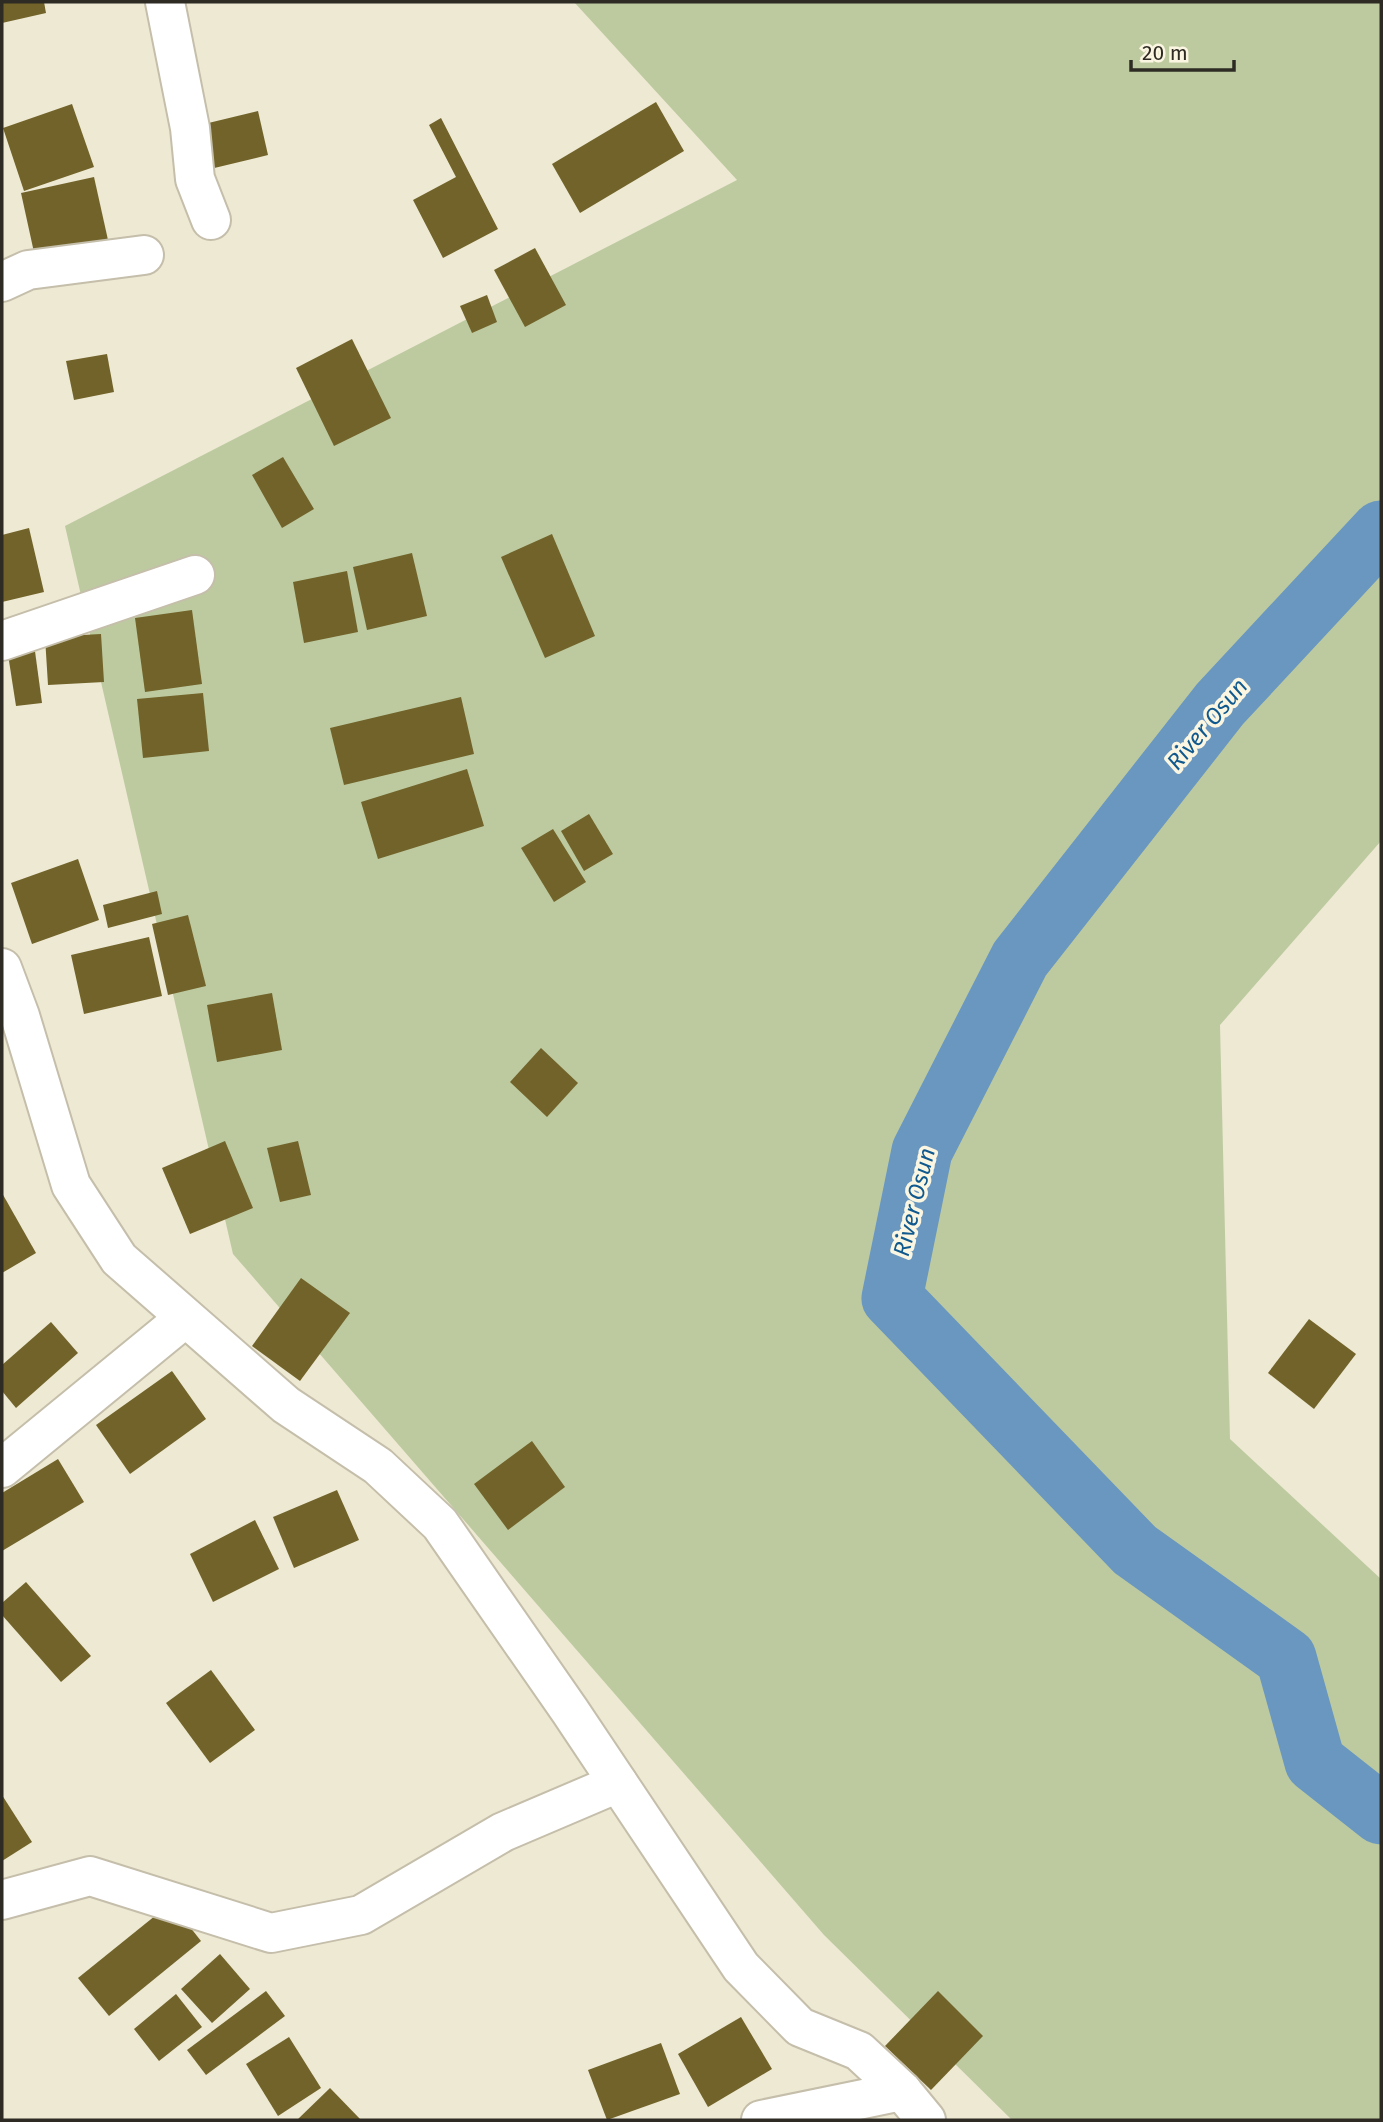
<svg xmlns="http://www.w3.org/2000/svg" width="1383" height="2122" viewBox="0 0 1383 2122" font-family="'Fira Sans',sans-serif">
	<style>
		.green { fill: #bdcaa0 }
		.lines { fill: none; stroke-linecap: round; stroke-linejoin: round }
		.river { stroke: #6997c0; stroke-width: 61 }
		.building { fill: #716329 }
		.minor-casing { stroke: #c4beaa; stroke-width: 42 }
		.minor { stroke: #fff; stroke-width: 38 }
		.labels { text-anchor: middle; dominant-baseline: central; stroke-width: 7; stroke-linejoin: round; paint-order: stroke }
		.water-label { font-size: 23px; font-style: italic; fill: #10598e; stroke: #fbf6e1 }
	</style>
	<rect width="100%" height="100%" fill="#eee9d3"/>
	<path class="green" d="M574 2H1381V841L1220 1025 1230 1439 1381 1579V2120H1012L824 1935 233 1254 65 526 737 180Z"/>
	<g class="lines">
		<path class="river" d="M1381 531 1220 704 1020 959 922 1151 892 1298 1135 1550 1286 1658 1315 1762 1381 1814"/>
	</g>
	<g class="building">
		<path d="M2 2H44L46 13 2 23Z"/>
		<path d="M656 102 684 151 580 213 552 164Z"/>
		<path d="M72 104 94 167 24 191 3 128Z"/>
		<path d="M258 111 268 155 206 170 196 126Z"/>
		<path d="M441 118 498 229 443 258 413 200 456 177 429 125Z"/>
		<path d="M94 177 108 240 35 257 21 193Z"/>
		<path d="M535 248 566 305 525 327 494 270Z"/>
		<path d="M487 295 497 322 472 333 460 306Z"/>
		<path d="M352 339 391 418 334 446 296 368Z"/>
		<path d="M107 354 114 392 74 400 66 361Z"/>
		<path d="M283 457 314 509 282 528 252 475Z"/>
		<path d="M29 528 44 592 2 602V535Z"/>
		<path d="M552 534 595 636 545 658 501 557Z"/>
		<path d="M412 553 427 616 367 630 353 567Z"/>
		<path d="M347 571 358 632 304 643 293 582Z"/>
		<path d="M192 610 202 684 145 692 135 618Z"/>
		<path d="M101 634 104 682 48 685 45 637Z"/>
		<path d="M34 644 42 703 16 706 7 648Z"/>
		<path d="M203 693 209 751 143 758 137 699Z"/>
		<path d="M461 697 474 754 344 785 330 728Z"/>
		<path d="M467 769 484 826 378 859 361 802Z"/>
		<path d="M589 814 613 854 584 871 561 831Z"/>
		<path d="M553 829 586 882 554 902 521 848Z"/>
		<path d="M78 859 99 920 32 944 11 883Z"/>
		<path d="M157 891 162 914 108 928 103 905Z"/>
		<path d="M188 915 206 986 168 995 152 924Z"/>
		<path d="M149 937 162 996 84 1014 71 955Z"/>
		<path d="M272 993 282 1050 217 1062 207 1005Z"/>
		<path d="M541 1048 578 1083 547 1117 510 1082Z"/>
		<path d="M225 1141 253 1208 190 1234 162 1168Z"/>
		<path d="M298 1141 311 1195 280 1202 267 1148Z"/>
		<path d="M2 1193 36 1253 2 1273Z"/>
		<path d="M301 1278 350 1313 300 1381 252 1346Z"/>
		<path d="M1309 1319 1356 1354 1314 1409 1268 1373Z"/>
		<path d="M51 1322 78 1353 16 1408 2 1391V1365Z"/>
		<path d="M172 1371 206 1419 130 1474 96 1425Z"/>
		<path d="M532 1441 565 1487 508 1530 474 1484Z"/>
		<path d="M58 1459 84 1502 2 1551V1493Z"/>
		<path d="M337 1490 359 1540 294 1568 273 1517Z"/>
		<path d="M255 1520 279 1569 213 1602 190 1554Z"/>
		<path d="M26 1582 91 1656 61 1682 2 1615V1603Z"/>
		<path d="M211 1670 255 1730 210 1763 166 1703Z"/>
		<path d="M2 1795 32 1842 2 1861Z"/>
		<path d="M171 1903 201 1941 109 2016 78 1978Z"/>
		<path d="M220 1954 250 1989 212 2023 181 1989Z"/>
		<path d="M266 1991 285 2016 206 2075 187 2050Z"/>
		<path d="M938 1991 983 2036 931 2090 885 2046Z"/>
		<path d="M176 1994 202 2027 159 2061 134 2029Z"/>
		<path d="M741 2017 772 2069 708 2107 678 2054Z"/>
		<path d="M289 2037 321 2088 278 2116 246 2064Z"/>
		<path d="M661 2043 680 2094 607 2120 588 2070Z"/>
		<path d="M330 2088 361 2120H297Z"/>
	</g>
	<g class="lines">
		<g class="minor-casing">
			<g id="minor">
				<path d="M165 2 190 128 195 179 211 220"/>
				<path d="M2 282 28 270 144 255"/>
				<path d="M2 641 195 575"/>
				<path d="M2 968 20 1016 71 1185 119 1259 286 1405 378 1466 440 1524 570 1711 741 1967 800 2027 859 2051 902 2091 926 2120"/>
				<path d="M2 1468 185 1318"/>
				<path d="M2 1900 90 1876 271 1933 361 1915 503 1832 618 1783"/>
				<path d="M761 2120 902 2091"/>
			</g>
		</g>
		<use href="#minor" class="minor"/>
	</g>
	<g class="labels">
		<g class="water-label">
			<text transform="translate(1207 724) rotate(-50)">River Osun</text>
			<text transform="translate(914 1202) rotate(-76)">River Osun</text>
		</g>
	</g>
	<rect width="1383" height="2122" fill="none" stroke="#2d2b23" stroke-width="7"/>
	<path d="M1131 60v10h103v-10" fill="none" stroke="#2d2b23" stroke-width="3.5"/>
	<text x="1142" y="60" font-size="21" fill="#2d2b23" stroke="#fbf6e1" stroke-width="5" paint-order="stroke">20 m</text>
</svg>
